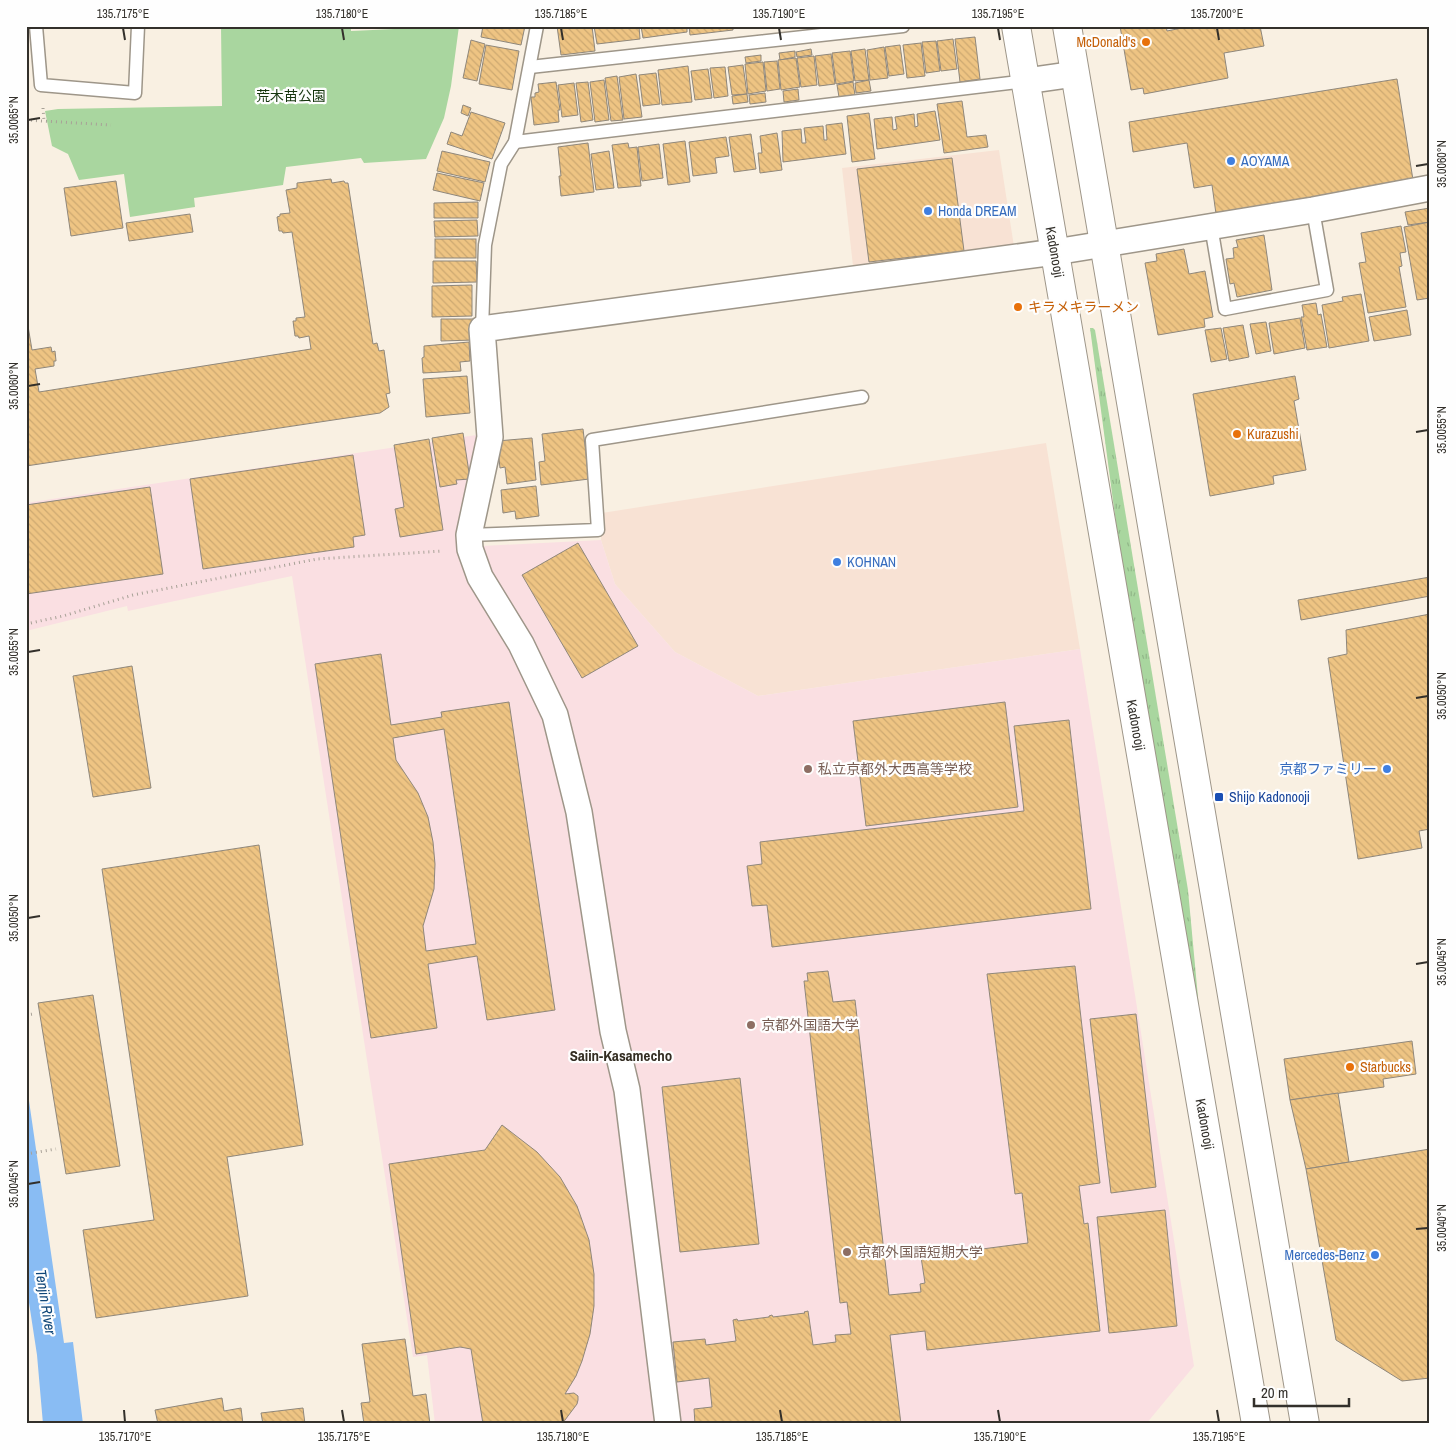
<svg xmlns="http://www.w3.org/2000/svg" width="1456" height="1450" viewBox="0 0 1456 1450" font-family="'Archivo Narrow','Noto Sans JP',sans-serif">
	<style>
		.commercial { fill: #f8e2d4 }
		.education { fill: #fadfe2 }
		.grass { fill: url(#grass-tufts) }
		.green { fill: #a9d69f }
		.water { fill: #89bcf3 }
		.building { fill: url(#building-back-hatch); stroke: #8f877b; fill-rule: evenodd }
		.lines { fill: none; stroke-linecap: round; stroke-linejoin: round }
		.service-casing { stroke: #9e9689; stroke-width: 15 }
		.minor-casing { stroke: #9e9689; stroke-width: 28 }
		.tertiary-casing { stroke: #9e9689; stroke-width: 30 }
		.path { stroke: #a8a197; stroke-width: 3; stroke-dasharray: 1 4; stroke-linecap: butt }
		.service { stroke: #fff; stroke-width: 12 }
		.minor { stroke: #fff; stroke-width: 25 }
		.tertiary { stroke: #fff; stroke-width: 28 }
		.ticks { fill: none; stroke: #33302b; stroke-width: 2 }
		.food-dot { fill: #e8710a; stroke: #fefefe; stroke-width: 2 }
		.shop-dot { fill: #3f7fe0; stroke: #fefefe; stroke-width: 2 }
		.education-dot { fill: #8d6e63; stroke: #fefefe; stroke-width: 2 }
		.transit-dot { fill: #1a4fb4; stroke: #fefefe; stroke-width: 2 }
		.labels { text-anchor: middle; dominant-baseline: central; stroke-width: 4.5; stroke-linejoin: round; paint-order: stroke }
		.food-label { font-size: 14px; fill: #c56008; stroke: #fefefe; text-anchor: start }
		.park-label { font-size: 14px; fill: #15350d; stroke: #fefefe }
		.shop-label { font-size: 14px; fill: #366cbe; stroke: #fefefe; text-anchor: start }
		.street-label { font-size: 14px; fill: #33302b; stroke: #fefefe }
		.education-label { font-size: 14px; fill: #785e54; stroke: #fefefe; text-anchor: start }
		.transit-label { font-size: 14px; fill: #164399; stroke: #fefefe; text-anchor: start }
		.neighbourhood-label { font-size: 15px; font-weight: bold; fill: #332d22; stroke: #fefefe }
		.water-label { font-size: 15px; font-style: italic; fill: #0f4678; stroke: #fefefe }
		.neatline { fill: none; stroke: #33302b; stroke-width: 2 }
		.ticks-label { font-size: 12px; text-anchor: middle; fill: #33302b }
	</style>
	<defs>
		<pattern id="grass-tufts" width="24" height="20" patternUnits="userSpaceOnUse" patternTransform="scale(1.25)"><rect width="24" height="20" fill="#a9d69f"/><path d="M3 7l-1-3M5 7V3M7 7l1-3M15 17l-1-3M17 17v-4M19 17l1-3" fill="none" stroke="#92b889"/></pattern>
		<pattern id="building-back-hatch" width="6" height="6" patternUnits="userSpaceOnUse" patternTransform="scale(1.25)"><rect width="6" height="6" fill="#eec483"/><path d="M-1 5l2 2M0 0l6 6M5-1l2 2" fill="none" stroke="#cda971"/></pattern>
	</defs>
	<rect width="100%" height="100%" fill="#f9f0e2"/>
	<g class="commercial">
		<path d="M999 150 1015 253 854 275 842 168Z"/>
		<path d="M1046 443 1080 649 758 696 675 652 615 584 601 540 602 513Z"/>
	</g>
	<path class="education" d="M483 434 457 544 482 546 601 540 615 584 675 652 758 696 1080 649 1194 1366 1146 1424H435L427 1355 413 1357 292 576 128 611 127 606 26 631V503Z"/>
	<path class="grass" d="M1090 328H1093L1095 330 1188 890 1207 1094 1118 538Z"/>
	<path class="green" d="M221 26H351V31L459 26 451 86 444 118 426 159 364 163 361 158 286 167 283 185 194 198 195 207 130 217 124 174 79 180 68 154 52 146 45 111 58 109 222 106Z"/>
	<path class="water" d="M26 1080 64 1343 73 1342 83 1424H43L37 1355 26 1283Z"/>
	<g class="building">
		<path d="M483 26H525L521 45 481 37Z"/>
		<path d="M557 26H592L595 51 561 55Z"/>
		<path d="M594 26H639L640 39 597 44Z"/>
		<path d="M641 26H687V32L643 38Z"/>
		<path d="M689 26H733V30L690 35Z"/>
		<path d="M1120 26H1166L1167 31 1192 26H1260L1264 46 1224 53 1228 78 1144 94 1143 88 1131 90Z"/>
		<path d="M975 37 980 79 960 82 955 39Z"/>
		<path d="M953 39 957 69 941 71 937 41Z"/>
		<path d="M471 40 485 44 477 81 463 78Z"/>
		<path d="M936 41 940 71 926 73 922 42Z"/>
		<path d="M921 43 925 76 907 78 903 45Z"/>
		<path d="M486 45 519 51 512 90 479 84Z"/>
		<path d="M900 45 904 74 889 76 885 47Z"/>
		<path d="M884 47 888 78 870 80 867 50Z"/>
		<path d="M811 49 812 55 797 57 796 52Z"/>
		<path d="M865 49 869 80 855 81 851 51Z"/>
		<path d="M795 51V57L780 60 779 53Z"/>
		<path d="M850 51 854 81 836 84 832 53Z"/>
		<path d="M831 54 835 84 819 86 815 56Z"/>
		<path d="M761 55V61L746 63 745 57Z"/>
		<path d="M814 56 817 85 801 87 797 58Z"/>
		<path d="M796 58 800 87 781 90 778 60Z"/>
		<path d="M777 61 780 89 767 91 764 62Z"/>
		<path d="M763 62 766 91 748 94 745 64Z"/>
		<path d="M743 65 747 94 732 95 728 67Z"/>
		<path d="M688 66 692 102 662 105 658 70Z"/>
		<path d="M725 67 728 96 714 98 710 68Z"/>
		<path d="M708 69 712 98 695 100 691 71Z"/>
		<path d="M656 73 660 104 643 106 639 75Z"/>
		<path d="M636 74 642 117 624 119 619 77Z"/>
		<path d="M617 76 623 120 611 121 605 78Z"/>
		<path d="M1397 79 1413 180 1216 214 1212 185 1194 188 1187 143 1133 152 1129 122Z"/>
		<path d="M604 80 609 120 595 122 590 82Z"/>
		<path d="M869 80 871 91 856 93 855 83Z"/>
		<path d="M556 82 560 110H558L559 122 534 125 531 97H535V93L539 92 538 84Z"/>
		<path d="M588 82 593 120 581 122 576 83Z"/>
		<path d="M853 82 855 95 839 97 837 85Z"/>
		<path d="M574 83 578 115 562 117 558 85Z"/>
		<path d="M798 89 799 100 784 102 783 91Z"/>
		<path d="M765 93 766 102 750 104 749 95Z"/>
		<path d="M747 94 748 102 733 104 732 96Z"/>
		<path d="M962 101 967 137 986 135 988 147 944 153 937 104Z"/>
		<path d="M463 105 471 108 468 116 461 113Z"/>
		<path d="M935 111 940 140 877 149 874 119 892 117 893 130 897 129 895 117 914 114 915 127 918 126 917 114Z"/>
		<path d="M471 112 505 123 492 159 447 144 451 132 462 136Z"/>
		<path d="M869 113 875 159 852 162 847 116Z"/>
		<path d="M842 123 846 154 783 162 782 131 801 129 802 143H806L804 128 823 126 824 140H827L826 125Z"/>
		<path d="M777 133 782 170 760 173 758 153H762L760 136Z"/>
		<path d="M751 134 756 169 734 172 729 137Z"/>
		<path d="M726 137 729 156 715 158 717 173 693 176 689 142Z"/>
		<path d="M685 141 690 182 668 185 663 144Z"/>
		<path d="M588 143 594 192 561 196 559 176H561L558 147Z"/>
		<path d="M628 143 629 148 637 147 641 186 618 188 612 145Z"/>
		<path d="M659 144 663 178 642 181 638 147Z"/>
		<path d="M442 151 490 162 485 182 437 171Z"/>
		<path d="M609 151 614 188 596 190 591 154Z"/>
		<path d="M952 158 964 251 869 262 857 169Z"/>
		<path d="M437 173 484 183 480 201 433 190Z"/>
		<path d="M331 179 332 183 344 181 345 183H348L373 344 377 343 379 351 384 350 390 393 386 394 389 407 380 413 26 466V314L32 350 51 347 52 352 55 351 56 361H54V366L35 369 39 392 311 349 309 336 299 338 298 336H295L293 321H296V318L305 317 292 232 283 233 282 231H279L277 217 280 216V214L290 213 286 190 297 188V183Z"/>
		<path d="M116 181 123 228 71 236 64 188Z"/>
		<path d="M478 202V218H434V203Z"/>
		<path d="M1430 208V222L1408 225 1405 212Z"/>
		<path d="M190 214 193 232 129 241 126 223Z"/>
		<path d="M477 220 478 236 435 237 434 221Z"/>
		<path d="M1430 222V298L1417 300 1404 227Z"/>
		<path d="M1401 226 1406 252 1400 253 1402 266 1399 267 1406 307 1368 313 1359 263 1366 262 1361 233Z"/>
		<path d="M1264 235 1272 290 1237 297 1234 283 1230 284 1226 259 1234 258 1233 248 1238 247 1236 240Z"/>
		<rect x="435" y="239" width="41" height="19"/>
		<path d="M1184 249 1189 274 1205 271 1213 317 1204 319 1205 327 1158 335 1145 263 1157 261 1156 254Z"/>
		<path d="M433 261H476L477 282 433 283Z"/>
		<path d="M472 285V316L432 317V286Z"/>
		<path d="M1361 294 1369 341 1329 348 1322 305 1343 301 1342 297Z"/>
		<path d="M1316 303 1318 315 1321 314 1327 347 1307 350 1301 317H1304L1302 305Z"/>
		<path d="M1407 310 1411 335 1374 341 1369 317Z"/>
		<path d="M1300 318 1305 348 1274 354 1269 323Z"/>
		<path d="M441 319H474V340L441 341Z"/>
		<path d="M1266 322 1271 351 1256 354 1250 324Z"/>
		<path d="M1243 325 1249 357 1229 361 1223 328Z"/>
		<path d="M1221 328 1227 359 1211 362 1205 330Z"/>
		<path d="M469 342 470 361 460 362 461 371 423 373 422 358 424 357V346Z"/>
		<path d="M467 376 470 413 426 417 423 379Z"/>
		<path d="M1295 376 1299 399 1294 401 1306 470 1273 476 1274 484 1210 496 1193 394Z"/>
		<path d="M583 429 589 479 541 485 539 462 545 461 542 434Z"/>
		<path d="M463 433 470 479 456 480 457 484 440 487 432 438Z"/>
		<path d="M532 438 536 480 507 484 505 467 500 468 497 441Z"/>
		<path d="M429 439 443 530 400 537 395 509 404 507 394 445Z"/>
		<path d="M353 455 365 535 353 537 354 547 203 569 190 479Z"/>
		<path d="M536 486 539 516 516 519 515 511 503 513 501 490Z"/>
		<path d="M150 487 163 574 26 594V505Z"/>
		<path d="M578 543 638 646 582 678 522 575Z"/>
		<path d="M1430 577V596L1301 620 1298 600Z"/>
		<path d="M1430 614V829L1419 831 1422 848 1358 859 1328 658 1347 654 1346 630Z"/>
		<path d="M381 654 391 725 442 717 441 712 509 702 555 1010 487 1020 477 956 428 964 437 1028 371 1038 315 664ZM444 729 476 944 426 951 423 926 434 889 435 864 433 842 428 817 418 793 396 760 393 738Z"/>
		<path d="M132 666 151 788 93 797 73 676Z"/>
		<path d="M1005 702 1018 807 866 826 853 721Z"/>
		<path d="M1069 720 1091 909 772 947 767 905 752 906 747 866 762 864 760 842 1024 811 1014 726Z"/>
		<path d="M259 845 303 1145 227 1157 248 1296 96 1318 83 1230 154 1220 102 869Z"/>
		<path d="M1075 966 1100 1183 1079 1186 1084 1224 1088 1223 1100 1331 927 1350 925 1331 890 1335 901 1424H695L694 1409 712 1407 709 1378 677 1382 673 1342 705 1339 706 1345 736 1341 733 1320 737 1319 738 1321 769 1317V1316L772 1315 773 1317 805 1313 804 1312 808 1311 813 1345 836 1342 835 1335 851 1334 847 1302 840 1303 804 981H808L807 973 828 971 833 1002 855 1000 889 1295 921 1292 920 1284 925 1283 921 1257 1028 1243 1022 1193 1015 1194 987 974Z"/>
		<path d="M93 995 120 1166 66 1174 38 1003Z"/>
		<path d="M1136 1014 1156 1187 1111 1193 1090 1019Z"/>
		<path d="M1412 1041 1416 1074 1383 1079 1384 1087 1290 1100 1284 1059Z"/>
		<path d="M740 1078 759 1244 680 1252 662 1087Z"/>
		<path d="M1338 1093 1349 1162 1306 1169 1290 1100Z"/>
		<path d="M502 1125 537 1152 560 1177 577 1206 589 1240 594 1274V1306L590 1334 582 1361 576 1376 565 1394 574 1393 578 1396V1400L577 1404 562 1424H483L471 1349 460 1347 416 1354 389 1164 485 1150Z"/>
		<path d="M1430 1149V1378L1402 1381 1336 1340 1306 1169Z"/>
		<path d="M1165 1210 1177 1326 1109 1333 1097 1217Z"/>
		<path d="M405 1339 413 1396 426 1394 430 1424H364L361 1403 370 1402 362 1344Z"/>
		<path d="M222 1398 224 1411 241 1408 243 1424H158L155 1410Z"/>
		<path d="M303 1408 305 1424H263L261 1413Z"/>
	</g>
	<g class="lines">
		<g class="service-casing">
			<g id="service">
				<path d="M36 26 41 85 135 93 138 26"/>
				<path d="M530 67 903 26"/>
				<path d="M515 142 1026 81"/>
				<path d="M1211 226 1225 309 1327 290 1313 210"/>
				<path d="M482 329 485 245 501 164 515 142 537 26"/>
				<path d="M469 535 598 530 592 440 862 397"/>
			</g>
		</g>
		<g class="minor-casing">
			<g id="minor">
				<path d="M1026 81 1075 74"/>
				<path d="M668 1424 627 1090 613 1031 579 812 555 715 521 644 480 577 470 549 469 535 490 437 482 329 1055 252 1313 210 1430 188"/>
			</g>
		</g>
		<g class="tertiary-casing">
			<g id="tertiary">
				<path d="M1016 26 1256 1424"/>
				<path d="M1067 26 1305 1424"/>
			</g>
		</g>
		<g class="path">
			<path d="M43 108 44 121"/>
			<path d="M26 120 111 125"/>
			<path d="M26 624 63 616 133 595 317 559 443 551"/>
			<path d="M26 1015 33 1014"/>
			<path d="M26 1154 56 1149"/>
		</g>
		<use href="#service" class="service"/>
		<use href="#minor" class="minor"/>
		<use href="#tertiary" class="tertiary"/>
	</g>
	<path class="ticks" d="M123 28 125 40M342 28 344 40M561 28 563 40M779 28 781 40M998 28 1000 40M1217 28 1219 40M28 120 40 118M1416 166 1428 164M28 386 40 384M1416 432 1428 430M28 652 40 650M1416 698 1428 696M28 918 40 916M1416 964 1428 962M28 1184 40 1182M1416 1229 1428 1228M124 1410 125 1422M342 1410 344 1422M561 1410 563 1422M780 1410 782 1422M998 1410 1000 1422M1217 1410 1219 1422"/>
	<g class="food-dot">
		<circle cx="1146" cy="42" r="5"/>
		<circle cx="1018" cy="307" r="5"/>
		<circle cx="1237" cy="434" r="5"/>
		<circle cx="1350" cy="1067" r="5"/>
	</g>
	<g class="shop-dot">
		<circle cx="1231" cy="161" r="5"/>
		<circle cx="928" cy="211" r="5"/>
		<circle cx="837" cy="562" r="5"/>
		<circle cx="1387" cy="769" r="5"/>
		<circle cx="1375" cy="1255" r="5"/>
	</g>
	<g class="education-dot">
		<circle cx="808" cy="769" r="5"/>
		<circle cx="751" cy="1025" r="5"/>
		<circle cx="847" cy="1252" r="5"/>
	</g>
	<rect class="transit-dot" x="1214" y="792" width="10" height="10" rx="2.5"/>
	<g class="labels">
		<g class="food-label">
			<text x="1136" y="42" text-anchor="end">McDonald's</text>
			<text x="1028" y="307">キラメキラーメン</text>
			<text x="1247" y="434">Kurazushi</text>
			<text x="1360" y="1067">Starbucks</text>
		</g>
		<g class="park-label">
			<text x="291" y="96">荒木苗公園</text>
		</g>
		<g class="shop-label">
			<text x="1241" y="161">AOYAMA</text>
			<text x="938" y="211">Honda DREAM</text>
			<text x="847" y="562">KOHNAN</text>
			<text x="1377" y="769" text-anchor="end">京都ファミリー</text>
			<text x="1365" y="1255" text-anchor="end">Mercedes-Benz</text>
		</g>
		<g class="street-label">
			<text transform="translate(1055 252) rotate(80)">Kadonooji</text>
			<text transform="translate(1136 725) rotate(80)">Kadonooji</text>
			<text transform="translate(1205 1124) rotate(80)">Kadonooji</text>
		</g>
		<g class="education-label">
			<text x="818" y="769">私立京都外大西高等学校</text>
			<text x="761" y="1025">京都外国語大学</text>
			<text x="857" y="1252">京都外国語短期大学</text>
		</g>
		<g class="transit-label">
			<text x="1229" y="797">Shijo Kadonooji</text>
		</g>
		<g class="neighbourhood-label">
			<text x="621" y="1055">Saiin-Kasamecho</text>
		</g>
		<g class="water-label">
			<text transform="translate(46 1302) rotate(81)">Tenjin River</text>
		</g>
	</g>
	<rect width="1456" height="1450" fill="none" stroke="#fefefe" stroke-width="55"/>
	<path d="M1254 1398v8h95v-8" fill="none" stroke="#33302b" stroke-width="2.5"/>
	<text x="1261" y="1398" font-size="15" fill="#33302b" stroke="#fefefe" stroke-width="4" paint-order="stroke">20 m</text>
	<rect x="28" y="28" width="1400" height="1394" class="neatline"/>
	<g class="ticks-label">
		<text x="123" y="18">135.7175°E</text>
		<text x="342" y="18">135.7180°E</text>
		<text x="561" y="18">135.7185°E</text>
		<text x="779" y="18">135.7190°E</text>
		<text x="998" y="18">135.7195°E</text>
		<text x="1217" y="18">135.7200°E</text>
		<text transform="translate(14 120) rotate(-90)" y="4">35.0065°N</text>
		<text transform="translate(1442 164) rotate(-90)" y="4">35.0060°N</text>
		<text transform="translate(14 386) rotate(-90)" y="4">35.0060°N</text>
		<text transform="translate(1442 430) rotate(-90)" y="4">35.0055°N</text>
		<text transform="translate(14 652) rotate(-90)" y="4">35.0055°N</text>
		<text transform="translate(1442 696) rotate(-90)" y="4">35.0050°N</text>
		<text transform="translate(14 918) rotate(-90)" y="4">35.0050°N</text>
		<text transform="translate(1442 962) rotate(-90)" y="4">35.0045°N</text>
		<text transform="translate(14 1184) rotate(-90)" y="4">35.0045°N</text>
		<text transform="translate(1442 1228) rotate(-90)" y="4">35.0040°N</text>
		<text x="125" y="1441">135.7170°E</text>
		<text x="344" y="1441">135.7175°E</text>
		<text x="563" y="1441">135.7180°E</text>
		<text x="782" y="1441">135.7185°E</text>
		<text x="1000" y="1441">135.7190°E</text>
		<text x="1219" y="1441">135.7195°E</text>
	</g>
</svg>
